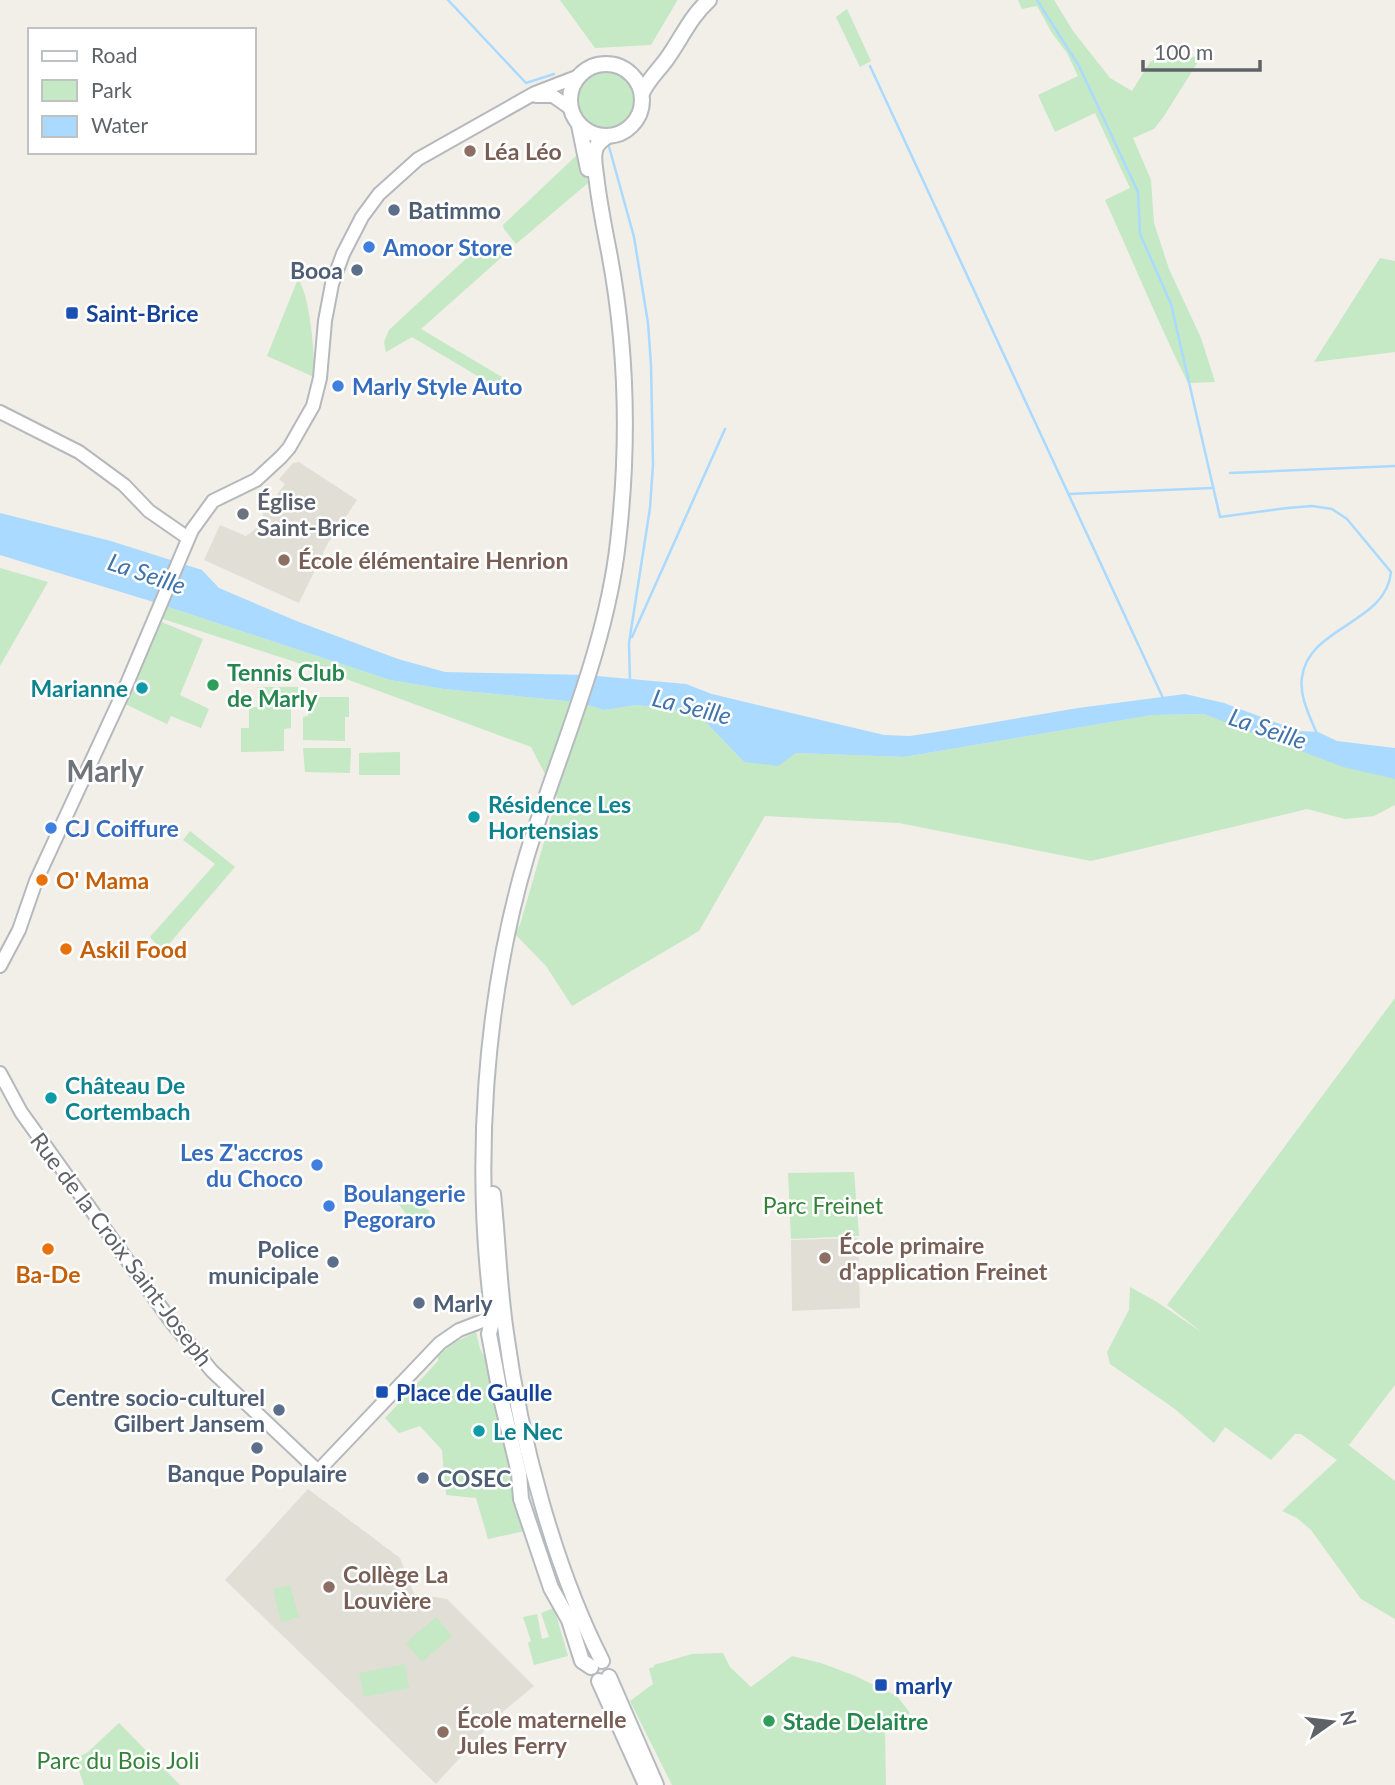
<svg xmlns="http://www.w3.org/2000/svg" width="1395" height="1785" viewBox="0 0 1395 1785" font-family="Lato,sans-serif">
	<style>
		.education { fill: #e1ded6 }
		.green { fill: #c5e8c5 }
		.water { fill: #aadaff }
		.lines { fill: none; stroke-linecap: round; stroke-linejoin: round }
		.stream { stroke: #aadaff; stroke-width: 2.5 }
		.tertiary-casing { stroke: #b5b8bc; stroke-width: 16 }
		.secondary-casing { stroke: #b6babf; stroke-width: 18 }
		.tertiary { stroke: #fff; stroke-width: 12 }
		.secondary { stroke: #fff; stroke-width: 14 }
		.education-dot { fill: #8d6e63; stroke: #fff; stroke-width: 2.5 }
		.service-dot { fill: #5c6f8a; stroke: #fff; stroke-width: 2.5 }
		.shop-dot { fill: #3f7fe0; stroke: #fff; stroke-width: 2.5 }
		.transit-dot { fill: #1a4fb4; stroke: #fff; stroke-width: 2.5 }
		.worship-dot { fill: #6b7280; stroke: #fff; stroke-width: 2.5 }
		.leisure-dot { fill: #2e9e5b; stroke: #fff; stroke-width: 2.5 }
		.culture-dot { fill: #0f9aa8; stroke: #fff; stroke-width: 2.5 }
		.food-dot { fill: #e8710a; stroke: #fff; stroke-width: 2.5 }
		.labels { text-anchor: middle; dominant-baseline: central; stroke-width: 5; stroke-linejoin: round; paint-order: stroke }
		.education-label { font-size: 23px; font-weight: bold; fill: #785e54; stroke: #fff; text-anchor: start }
		.service-label { font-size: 23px; font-weight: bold; fill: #4e5e75; stroke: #fff; text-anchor: start }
		.shop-label { font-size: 23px; font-weight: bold; fill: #366cbe; stroke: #fff; text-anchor: start }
		.transit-label { font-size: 23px; font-weight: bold; fill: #164399; stroke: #fff; text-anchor: start }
		.worship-label { font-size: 23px; font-weight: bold; fill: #5b616d; stroke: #fff; text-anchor: start }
		.leisure-label { font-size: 23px; font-weight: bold; fill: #27864d; stroke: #fff; text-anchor: start }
		.culture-label { font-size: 23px; font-weight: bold; fill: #0d838f; stroke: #fff; text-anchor: start }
		.food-label { font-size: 23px; font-weight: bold; fill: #c56008; stroke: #fff; text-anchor: start }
		.park-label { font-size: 23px; fill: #348238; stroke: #fff }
		.street-label { font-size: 23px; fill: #5f6368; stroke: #fff }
		.water-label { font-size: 24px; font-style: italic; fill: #4174aa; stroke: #fff }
		.district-label { font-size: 30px; font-weight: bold; fill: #70757a; stroke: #fff }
	</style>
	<rect width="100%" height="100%" fill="#f1efe8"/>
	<g class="education">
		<path d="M299 462 357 500 328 543 299 603 204 560 220 525 246 536 263 523V513L285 484 279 479 293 463Z"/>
		<path d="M858 1238 860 1308 792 1311 791 1240Z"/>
		<path d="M308 1489 400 1558 414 1594 447 1599 534 1686 499 1715 436 1784 225 1580Z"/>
	</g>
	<g class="green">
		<path d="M560 0H677V1L651 45 595 48Z"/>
		<path d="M1018 0H1054L1073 31 1110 78 1132 91 1150 62 1161 56 1201 57 1164 116 1154 129 1133 138 1151 180 1154 223 1169 269 1201 338 1215 382 1188 383C1158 323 1133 261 1105 200L1130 188 1095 113 1055 132 1038 95 1078 76 1067 53 1052 33 1037 6 1022 9Z"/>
		<path d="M847 9 871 61 860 67 836 17Z"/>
		<circle cx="606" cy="100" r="31"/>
		<path d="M578 154 581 157 588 183 516 244 504 229 503 225Z"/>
		<path d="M490 242 503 256 421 329 502 377 496 387 412 337 386 352 384 342 389 330 483 243Z"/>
		<path d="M1380 258 1395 261V352L1314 362Z"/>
		<path d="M298 279C310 295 315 356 314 377L267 356Z"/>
		<path d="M0 568 48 582 0 666Z"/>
		<path d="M162 605 390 680 444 689 577 702 604 710 637 705 698 714 744 762 796 753 904 757 1153 715 1204 714 1257 732 1395 765V805L1374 816 1345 819 1307 809 1091 861 899 823 765 816 699 931 572 1006 546 966 514 933 520 925 557 797 531 747 338 676 157 617Z"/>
		<path d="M159 621 203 639 180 695 209 709 201 728 171 716 167 724 123 703Z"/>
		<path d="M257 687H298V707H291V728L284 729V751L241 752V728H249V707H257Z"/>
		<path d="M308 697H349V717H345V741L303 740V717L308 716Z"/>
		<path d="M303 748H351L350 773 305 772Z"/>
		<path d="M400 752V775H359V753Z"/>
		<path d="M190 831 235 867 163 951 150 937 215 864 183 840Z"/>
		<path d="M1395 998V1385L1349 1445 1338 1437 1395 1481V1619L1361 1599 1311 1530 1297 1518 1282 1511 1337 1460 1301 1434H1295L1271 1460 1225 1427 1214 1443 1175 1409 1110 1364 1107 1352 1129 1310 1130 1287 1157 1302 1203 1333 1167 1305Z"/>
		<path d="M854 1172 859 1236 791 1239 788 1173Z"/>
		<path d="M414 1198 424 1208 429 1210 430 1215 418 1227 398 1204Z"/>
		<path d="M476 1332 480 1349 490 1366 511 1469 512 1490 525 1531 488 1539 476 1498 446 1495 442 1450 420 1426 399 1433 385 1418 438 1361V1356L453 1343Z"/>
		<path d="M290 1585 299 1617 281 1622 273 1589Z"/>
		<path d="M554 1608 568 1656 534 1665 528 1643 531 1641 523 1617 537 1614 542 1639 549 1637 541 1613Z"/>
		<path d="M436 1617 452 1636 422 1662 406 1643Z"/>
		<path d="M723 1653 730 1667 751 1687 792 1656 821 1663 853 1675 897 1696 910 1713 885 1730 886 1785H672L630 1701 653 1684 649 1668 654 1667V1665L692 1654Z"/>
		<path d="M405 1664 409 1688 364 1697 359 1673Z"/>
		<path d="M119 1723 180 1785H84L75 1759 88 1752Z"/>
	</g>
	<path class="water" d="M0 513 111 541 202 570 219 588 299 622 398 659 445 672 586 675 686 684 712 694 884 735 910 736 943 731 1078 708 1185 694 1224 703 1299 731 1318 732 1337 741 1395 748V779L1343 767 1204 714 1153 715 904 757 796 753 778 766 744 762 698 714 637 705 604 710 577 702 444 689 390 680 147 600 0 555Z"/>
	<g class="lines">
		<g class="stream">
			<path d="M448 0 526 83 554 74"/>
			<path d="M1037 0 1079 66 1138 192 1140 234 1171 304 1220 517 1287 508 1312 506 1332 509 1347 519 1391 572C1386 624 1309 626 1302 677 1299 697 1310 716 1317 734"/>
			<path d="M870 66 1163 698"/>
			<path d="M608 143 634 237 648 323 651 365 653 464 650 508 629 643 630 682"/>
			<path d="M1230 473 1395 466"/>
			<path d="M1069 494 1212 488"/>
			<path d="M632 637 725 429"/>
		</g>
		<g class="tertiary-casing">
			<g id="tertiary">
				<path d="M536 96H553L570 108"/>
				<path d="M0 412 79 452 124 485 149 511 188 538"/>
				<path d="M0 966 19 930 36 881 123 693 192 530 213 501 256 480 281 457 289 448 313 406 320 378 325 321 332 284 343 254 362 217 379 194 418 159 535 93 579 76"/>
				<path d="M0 1073 21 1112 173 1324 212 1371 318 1471 440 1343 459 1330 493 1317"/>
			</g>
		</g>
		<g class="secondary-casing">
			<g id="secondary">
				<circle cx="606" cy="100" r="36"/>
				<path d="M642 93C648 80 657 72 666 60 681 40 689 18 709 0"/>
				<path d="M579 125 588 169"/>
				<path d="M493 1194C498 1240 499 1287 506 1333 520 1438 554 1567 602 1661"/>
				<path d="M591 1667 582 1661 569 1620 551 1588 521 1499 519 1473 501 1398 489 1334 493 1317C473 1167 484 1000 527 855 559 751 606 650 618 542 629 446 627 347 609 252 604 227 599 201 596 175 595 167 593 158 595 151 596 144 601 141 606 137"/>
				<path d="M609 1677 656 1785"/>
				<path d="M599 1681 646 1785"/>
			</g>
		</g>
		<use href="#tertiary" class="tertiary"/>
		<use href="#secondary" class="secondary"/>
	</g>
	<g class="education-dot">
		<circle cx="470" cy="151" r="7"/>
		<circle cx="284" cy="560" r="7"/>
		<circle cx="825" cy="1258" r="7"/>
		<circle cx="329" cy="1587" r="7"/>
		<circle cx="443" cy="1732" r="7"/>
	</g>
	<g class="service-dot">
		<circle cx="394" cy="210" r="7"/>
		<circle cx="357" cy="270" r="7"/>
		<circle cx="333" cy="1262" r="7"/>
		<circle cx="419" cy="1303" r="7"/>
		<circle cx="279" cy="1410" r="7"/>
		<circle cx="257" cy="1448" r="7"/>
		<circle cx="423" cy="1478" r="7"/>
	</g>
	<g class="shop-dot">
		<circle cx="369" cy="247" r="7"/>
		<circle cx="338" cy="386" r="7"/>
		<circle cx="51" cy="828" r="7"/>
		<circle cx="317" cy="1165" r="7"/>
		<circle cx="329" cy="1206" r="7"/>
	</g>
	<g class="transit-dot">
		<rect x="65" y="306" width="14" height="14" rx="3.5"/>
		<rect x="375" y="1385" width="14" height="14" rx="3.5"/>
		<rect x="874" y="1678" width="14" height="14" rx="3.5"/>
	</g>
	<circle class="worship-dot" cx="243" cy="514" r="7"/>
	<g class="leisure-dot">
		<circle cx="213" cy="685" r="7"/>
		<circle cx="769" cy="1721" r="7"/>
	</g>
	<g class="culture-dot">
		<circle cx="142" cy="688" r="7"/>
		<circle cx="474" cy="817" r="7"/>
		<circle cx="51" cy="1098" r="7"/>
		<circle cx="479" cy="1431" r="7"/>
	</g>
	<g class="food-dot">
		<circle cx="42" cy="880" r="7"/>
		<circle cx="66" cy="949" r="7"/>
		<circle cx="48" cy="1249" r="7"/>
	</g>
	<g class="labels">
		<g class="education-label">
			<text x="484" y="151">Léa Léo</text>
			<text x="298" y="560">École élémentaire Henrion</text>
			<text x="839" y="1245">École primaire<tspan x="839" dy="26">d'application Freinet</tspan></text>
			<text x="343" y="1574">Collège La<tspan x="343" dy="26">Louvière</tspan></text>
			<text x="457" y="1719">École maternelle<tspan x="457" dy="26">Jules Ferry</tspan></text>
		</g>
		<g class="service-label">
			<text x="408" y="210">Batimmo</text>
			<text x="343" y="270" text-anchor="end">Booa</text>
			<text x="319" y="1249" text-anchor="end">Police<tspan x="319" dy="26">municipale</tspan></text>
			<text x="433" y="1303">Marly</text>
			<text x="265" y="1397" text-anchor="end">Centre socio-culturel<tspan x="265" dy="26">Gilbert Jansem</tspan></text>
			<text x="257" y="1473" text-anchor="middle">Banque Populaire</text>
			<text x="437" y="1478">COSEC</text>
		</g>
		<g class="shop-label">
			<text x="383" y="247">Amoor Store</text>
			<text x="352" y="386">Marly Style Auto</text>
			<text x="65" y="828">CJ Coiffure</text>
			<text x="303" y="1152" text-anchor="end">Les Z'accros<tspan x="303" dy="26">du Choco</tspan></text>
			<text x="343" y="1193">Boulangerie<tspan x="343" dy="26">Pegoraro</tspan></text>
		</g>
		<g class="transit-label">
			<text x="86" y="313">Saint-Brice</text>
			<text x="396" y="1392">Place de Gaulle</text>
			<text x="895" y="1685">marly</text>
		</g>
		<g class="worship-label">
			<text x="257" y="501">Église<tspan x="257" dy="26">Saint-Brice</tspan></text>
		</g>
		<g class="leisure-label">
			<text x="227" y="672">Tennis Club<tspan x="227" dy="26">de Marly</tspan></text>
			<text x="783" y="1721">Stade Delaitre</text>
		</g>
		<g class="culture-label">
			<text x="128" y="688" text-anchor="end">Marianne</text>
			<text x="488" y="804">Résidence Les<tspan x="488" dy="26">Hortensias</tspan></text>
			<text x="65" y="1085">Château De<tspan x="65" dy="26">Cortembach</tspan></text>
			<text x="493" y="1431">Le Nec</text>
		</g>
		<g class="food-label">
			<text x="56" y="880">O' Mama</text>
			<text x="80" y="949">Askil Food</text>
			<text x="48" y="1274" text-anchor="middle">Ba-De</text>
		</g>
		<g class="park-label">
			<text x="823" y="1205">Parc Freinet</text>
			<text x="118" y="1760">Parc du Bois Joli</text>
		</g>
		<g class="street-label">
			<text transform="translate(122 1249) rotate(53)">Rue de la Croix Saint-Joseph</text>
		</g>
		<g class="water-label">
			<text transform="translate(147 573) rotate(19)">La Seille</text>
			<text transform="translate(692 706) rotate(14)">La Seille</text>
			<text transform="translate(1268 728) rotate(19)">La Seille</text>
		</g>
		<g class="district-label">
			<text x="105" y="770">Marly</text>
		</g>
	</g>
	<rect x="28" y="28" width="228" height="126" fill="#ffffff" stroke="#bfc1c3" stroke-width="2"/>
	<rect x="42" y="51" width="35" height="10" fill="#ffffff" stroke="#bfc1c3" stroke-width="2"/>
	<text x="91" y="63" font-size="21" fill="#5f6368">Road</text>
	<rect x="42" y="80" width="35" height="21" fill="#c5e8c5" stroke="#bfc1c3" stroke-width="2"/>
	<text x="91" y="98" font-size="21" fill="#5f6368">Park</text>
	<rect x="42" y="116" width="35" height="21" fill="#aadaff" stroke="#bfc1c3" stroke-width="2"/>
	<text x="91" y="133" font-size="21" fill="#5f6368">Water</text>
	<g transform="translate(1332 1722) rotate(76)" stroke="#ffffff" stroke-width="5" paint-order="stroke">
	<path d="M0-5L12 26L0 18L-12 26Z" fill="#5f6368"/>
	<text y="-10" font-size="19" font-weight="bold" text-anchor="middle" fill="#5f6368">N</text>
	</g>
	<path d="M1143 60v10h117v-10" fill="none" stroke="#5f6368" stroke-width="3.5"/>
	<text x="1154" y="60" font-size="21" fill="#5f6368" stroke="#ffffff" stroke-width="5" paint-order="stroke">100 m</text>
</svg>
